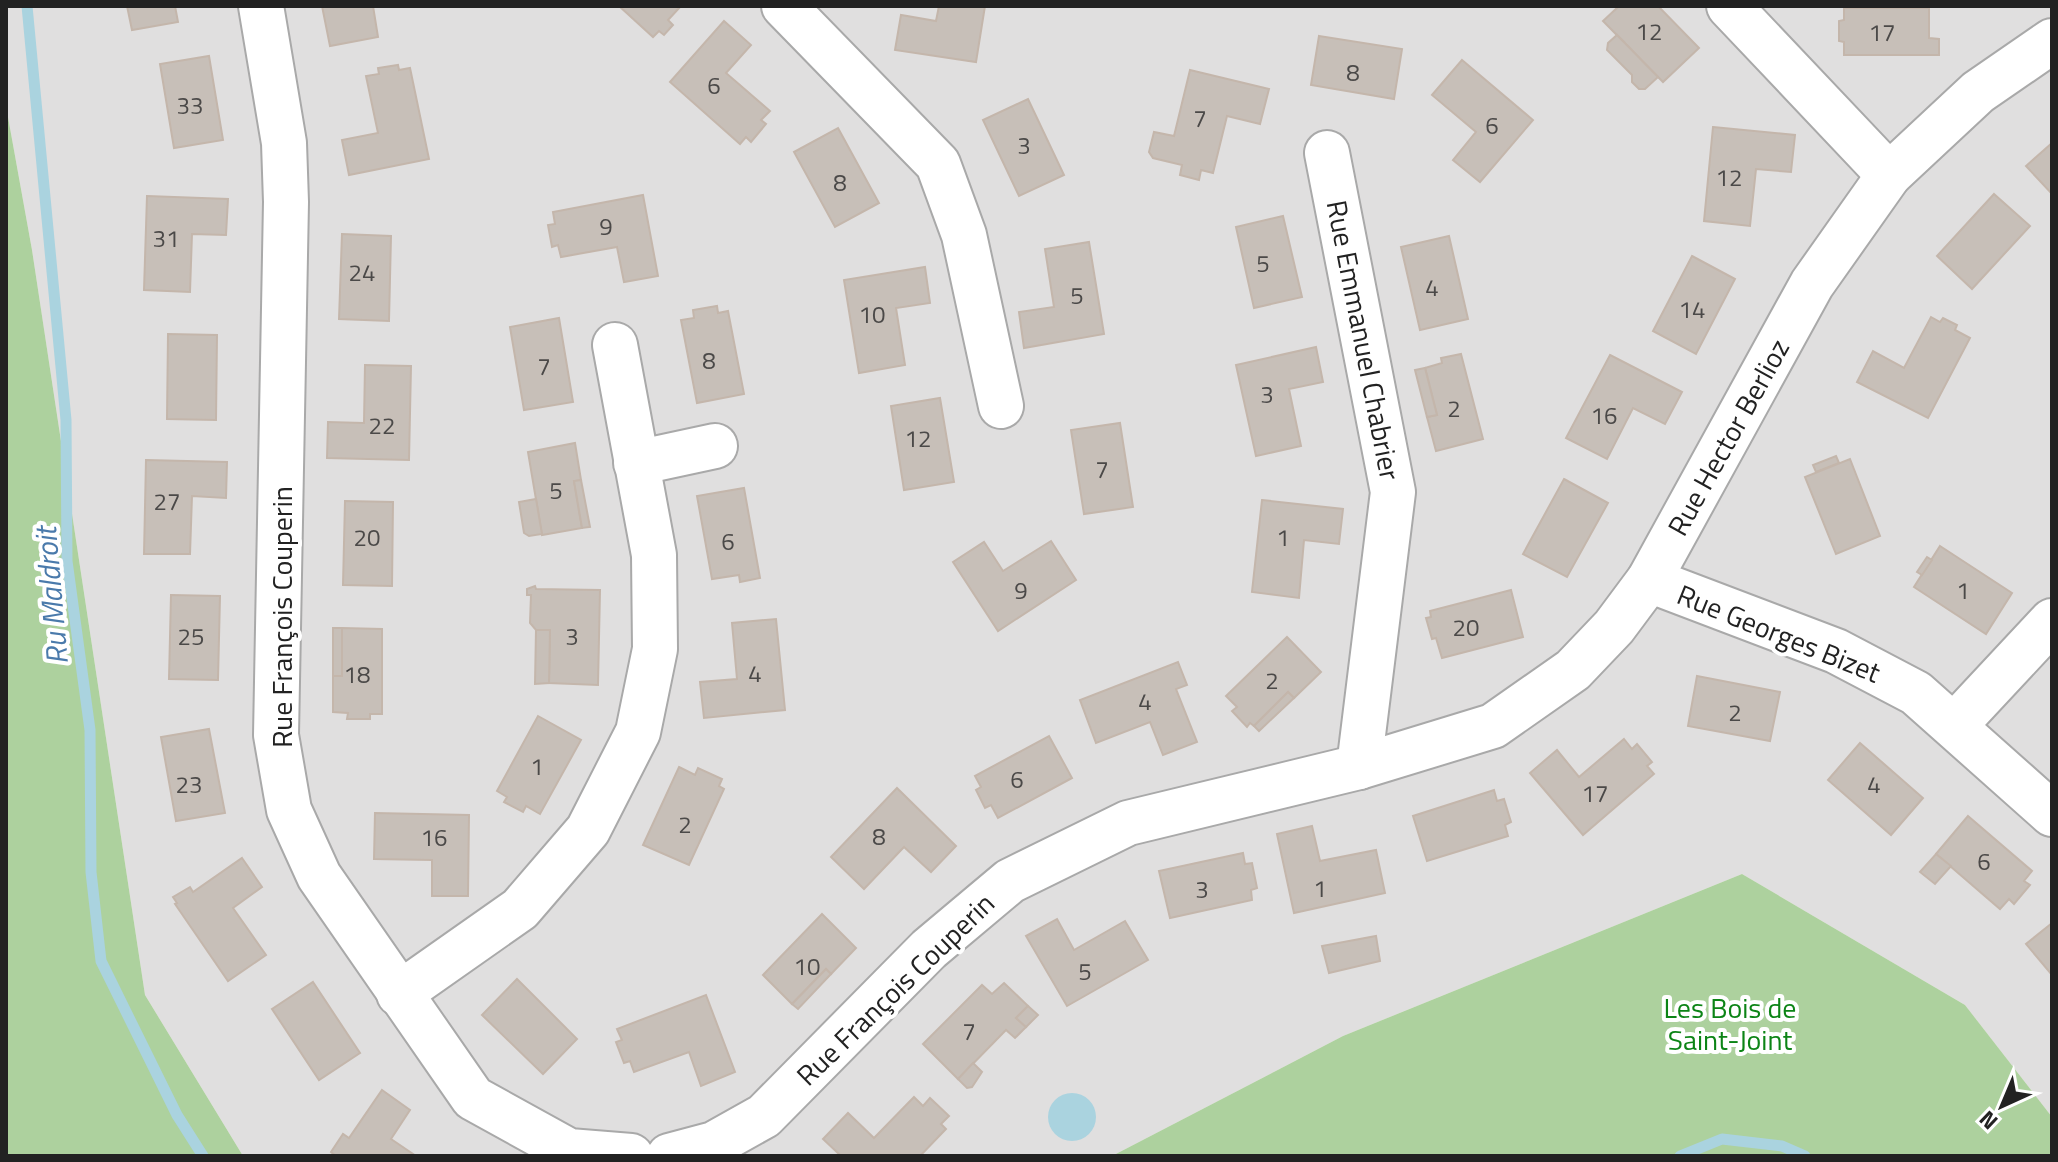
<svg xmlns="http://www.w3.org/2000/svg" width="2058" height="1162" viewBox="0 0 2058 1162" font-family="'Titillium Web',sans-serif">
	<style>
		.residential { fill: #e0dfdf }
		.forest { fill: #add19e }
		.water { fill: #aad3df }
		.lines { fill: none; stroke-linecap: round; stroke-linejoin: round }
		.stream { stroke: #aad3df; stroke-width: 11 }
		.building { fill: #c7bfb8; stroke: #c4b6ab; stroke-width: 2 }
		.minor-casing { stroke: #a9a9a9; stroke-width: 48 }
		.minor { stroke: #fff; stroke-width: 44 }
		.labels { text-anchor: middle; dominant-baseline: central; stroke-width: 8; stroke-linejoin: round; paint-order: stroke }
		.number-label { font-size: 24px; fill: #4b4948 }
		.street-label { font-size: 28px; fill: #222; stroke: #fff }
		.park-label { font-size: 28px; fill: #0c8416; stroke: #fff }
		.water-label { font-size: 30px; font-style: italic; fill: #4a7aab; stroke: #fff }
	</style>
	<rect width="100%" height="100%" fill="#f2efe9"/>
	<path class="residential" d="M6 6H2052V1117L1965 1005 1742 874 1343 1036 1112 1156H243L145 995 32 250 6 106Z"/>
	<g class="forest">
		<path d="M6 106 32 250 145 995 243 1156H6Z"/>
		<path d="M1742 874 1965 1005 2052 1117V1156H1112L1343 1036Z"/>
	</g>
	<circle class="water" cx="1072" cy="1117" r="24"/>
	<g class="lines">
		<g class="stream">
			<path d="M27 6 66 420 67 561 90 730 91 872 101 961 177 1115 203 1156"/>
			<path d="M1680 1156 1722 1139 1782 1146 1805 1156"/>
		</g>
	</g>
	<g class="building">
		<path d="M127 6H175L178 22 132 30Z"/>
		<path d="M322 6H373L378 37 330 46Z"/>
		<path d="M619 6H681L668 20 673 25 664 35 659 31 653 37Z"/>
		<path d="M939 6H985L976 62 895 50 901 15 936 21Z"/>
		<path d="M1619 6H1658L1699 48 1663 82 1603 21Z"/>
		<path d="M1844 8H1929V38L1939 39V55H1844V42L1839 41V21L1844 20Z"/>
		<path d="M724 21 751 45 726 73 770 111 761 120 766 124 751 142 746 137 740 144 670 82Z"/>
		<path d="M1617 35 1658 77 1645 89H1639L1632 82V75L1607 50 1608 43Z"/>
		<path d="M1319 36 1402 49 1394 99 1311 85Z"/>
		<path d="M209 56 223 140 174 148 160 64Z"/>
		<path d="M1462 60 1533 120 1480 182 1453 160 1476 132 1432 95Z"/>
		<path d="M398 65 399 70 410 68 429 159 349 175 342 140 378 133 366 76 379 74 378 68Z"/>
		<path d="M1190 70 1269 89 1260 124 1227 116 1213 173 1201 170 1199 180 1180 175 1182 165 1153 158 1149 152 1154 132 1174 136Z"/>
		<path d="M1028 99 1064 175 1019 196 983 120Z"/>
		<path d="M1713 127 1795 135 1791 172 1756 169 1750 226 1704 221Z"/>
		<path d="M838 128 879 203 835 227 794 152Z"/>
		<path d="M2052 143V194L2026 166Z"/>
		<path d="M1994 194 2030 226 1972 289 1937 256Z"/>
		<path d="M643 195 658 276 624 282 617 247 561 257 558 245 552 247 548 225 555 224 553 212Z"/>
		<path d="M147 196 228 199 226 235 192 234 190 292 144 290Z"/>
		<path d="M1283 216 1302 297 1254 308 1236 227Z"/>
		<path d="M342 234 391 236 389 321 339 319Z"/>
		<path d="M1449 236 1468 319 1420 330 1401 247Z"/>
		<path d="M1089 242 1104 334 1024 348 1019 312 1054 307 1045 249Z"/>
		<path d="M1692 256 1735 279 1696 354 1653 331Z"/>
		<path d="M925 267 930 303 896 308 905 365 859 373 844 280Z"/>
		<path d="M717 306 718 313 728 311 744 394 697 403 681 320 694 318 693 310Z"/>
		<path d="M1931 317 1940 322 1943 318 1957 325 1955 330 1970 338 1928 418 1857 382 1873 351 1904 368Z"/>
		<path d="M559 318 573 402 524 410 510 327Z"/>
		<path d="M168 334 217 335 216 420 167 419Z"/>
		<path d="M1316 347 1323 382 1289 389 1301 446 1256 456 1236 365Z"/>
		<path d="M1461 354 1483 439 1436 451 1427 417 1437 415 1425 368 1442 363 1441 358Z"/>
		<path d="M1610 355 1682 392 1665 424 1633 408 1607 459 1566 438Z"/>
		<path d="M365 365 411 366 409 460 327 458 328 422 364 423Z"/>
		<path d="M1425 368 1437 415 1427 417 1415 370Z"/>
		<path d="M940 398 954 482 904 490 891 406Z"/>
		<path d="M1120 423 1133 507 1084 514 1071 430Z"/>
		<path d="M575 443 581 480 574 481 582 528 542 535 528 452Z"/>
		<path d="M1836 456 1839 463 1816 472 1813 465Z"/>
		<path d="M1850 459 1880 536 1836 554 1805 477Z"/>
		<path d="M146 460 227 462 226 498 192 496 190 554H144Z"/>
		<path d="M1564 479 1608 503 1567 577 1523 554Z"/>
		<path d="M581 480 590 527 582 528 574 481Z"/>
		<path d="M744 488 760 578 740 582 739 575 712 579 697 496Z"/>
		<path d="M536 499 542 534 529 536 524 533 519 502Z"/>
		<path d="M1262 500 1343 509 1339 544 1304 540 1299 598 1252 592Z"/>
		<path d="M345 501 393 502 392 586 343 585Z"/>
		<path d="M1051 541 1076 580 998 631 953 562 984 542 1003 571Z"/>
		<path d="M1940 546 2012 593 1986 634 1914 587Z"/>
		<path d="M1927 557 1932 560 1922 575 1917 572Z"/>
		<path d="M535 586 536 589 600 590 598 685 549 683 550 630H536L530 623 531 595H527V589Z"/>
		<path d="M1511 590 1523 637 1442 658 1436 638 1432 639 1426 618 1431 617 1430 611Z"/>
		<path d="M171 595 220 596 218 680 169 679Z"/>
		<path d="M776 619 785 710 704 718 700 682 737 679 732 623Z"/>
		<rect x="333" y="628" width="9" height="48"/>
		<path d="M342 628 382 629V714H370V719H347L348 713 333 712V676H342Z"/>
		<path d="M536 630H550L549 683 535 684Z"/>
		<path d="M1287 637 1321 672 1294 698 1288 692 1254 726 1250 723 1247 727 1232 711 1237 707 1226 696Z"/>
		<path d="M1178 662 1187 685 1176 689 1197 742 1163 755 1150 722 1096 743 1080 700Z"/>
		<path d="M1697 676 1780 692 1770 741 1688 726Z"/>
		<path d="M1288 692 1294 698 1259 731 1254 726Z"/>
		<path d="M538 716 581 740 540 814 526 806 523 812 504 802 507 797 497 791Z"/>
		<path d="M209 729 225 813 176 821 161 737Z"/>
		<path d="M1049 736 1072 778 998 818 991 805 985 808 976 790 981 787 975 776Z"/>
		<path d="M1624 739 1632 749 1637 744 1652 762 1647 766 1654 774 1583 835 1530 773 1557 750 1579 777Z"/>
		<path d="M1860 743 1923 798 1891 835 1828 780Z"/>
		<path d="M679 767 695 775 698 768 722 779 719 786 724 789 689 865 643 845Z"/>
		<path d="M897 788 956 846 931 872 904 847 864 889 831 857Z"/>
		<path d="M1494 790 1497 801 1504 799 1511 822 1505 825 1508 836 1427 861 1413 816Z"/>
		<path d="M375 813 469 815 468 896H432V860L374 859Z"/>
		<path d="M1968 816 2032 871 2024 881 2030 885 2014 904 2009 899 2000 909 1936 854Z"/>
		<path d="M1312 826 1320 861 1376 850 1385 893 1294 913 1277 834Z"/>
		<path d="M1243 853 1245 864 1252 863 1257 888 1251 890 1252 900 1170 918 1159 871Z"/>
		<path d="M1936 854 1951 866 1935 884 1920 872Z"/>
		<path d="M242 858 262 887 233 908 266 955 228 981 175 904 177 903 173 897 190 887 193 892Z"/>
		<path d="M822 914 856 948 831 974 826 969 792 1004 763 975Z"/>
		<path d="M1057 919 1074 950 1125 921 1148 960 1067 1006 1026 936Z"/>
		<path d="M2052 923V975L2026 944Z"/>
		<path d="M1376 936 1380 961 1329 973 1322 946Z"/>
		<path d="M826 969 831 974 798 1009 792 1004Z"/>
		<path d="M517 979 577 1039 543 1074 482 1015Z"/>
		<path d="M313 982 360 1053 319 1080 272 1009Z"/>
		<path d="M1004 983 1028 1006 1016 1018 1026 1027 1015 1038 1006 1030 958 1079 923 1044 982 985 992 994Z"/>
		<path d="M706 995 735 1072 701 1086 689 1052 634 1072 630 1061 624 1063 616 1042 622 1040 617 1029Z"/>
		<path d="M1028 1006 1038 1015 1026 1027 1016 1018Z"/>
		<path d="M973 1063 982 1072 972 1087 967 1088 958 1079Z"/>
		<path d="M382 1090 410 1110 391 1139 416 1156H336L331 1152 343 1134 349 1138Z"/>
		<path d="M914 1097 923 1106 930 1098 949 1116 941 1124 946 1129 920 1156H841L823 1139 848 1113 874 1138Z"/>
	</g>
	<g class="lines">
		<g class="minor-casing">
			<g id="minor">
				<path d="M261 6 284 143 286 202 276 735 289 810 319 876 473 1098 569 1151 631 1156"/>
				<path d="M784 6 938 164 964 235 1001 406"/>
				<path d="M1729 6 1889 175"/>
				<path d="M1327 153 1393 492 1359 767"/>
				<path d="M636 463 715 446"/>
				<path d="M1649 580 1836 651 1916 693 2052 814"/>
				<path d="M1954 726 2052 621"/>
				<path d="M399 994 520 909 588 830 638 732 655 649 654 555 615 345"/>
				<path d="M669 1156 714 1144 764 1116 929 949 1010 881 1128 823 1359 767 1493 726 1573 670 1614 627 1649 580 1812 284 1889 175 1978 92 2052 41"/>
			</g>
		</g>
		<use href="#minor" class="minor"/>
	</g>
	<g class="labels">
		<g class="number-label">
			<text x="1649" y="31">12</text>
			<text x="1882" y="32">17</text>
			<text x="1353" y="72">8</text>
			<text x="714" y="85">6</text>
			<text x="190" y="105">33</text>
			<text x="1200" y="118">7</text>
			<text x="1492" y="125">6</text>
			<text x="1024" y="145">3</text>
			<text x="1729" y="177">12</text>
			<text x="840" y="182">8</text>
			<text x="606" y="226">9</text>
			<text x="166" y="238">31</text>
			<text x="1263" y="263">5</text>
			<text x="362" y="272">24</text>
			<text x="1432" y="287">4</text>
			<text x="1077" y="295">5</text>
			<text x="1692" y="309">14</text>
			<text x="872" y="314">10</text>
			<text x="709" y="360">8</text>
			<text x="544" y="366">7</text>
			<text x="1267" y="394">3</text>
			<text x="1454" y="408">2</text>
			<text x="1604" y="415">16</text>
			<text x="382" y="425">22</text>
			<text x="918" y="438">12</text>
			<text x="1102" y="469">7</text>
			<text x="556" y="490">5</text>
			<text x="167" y="501">27</text>
			<text x="367" y="537">20</text>
			<text x="1283" y="537">1</text>
			<text x="728" y="541">6</text>
			<text x="1021" y="590">9</text>
			<text x="1963" y="590">1</text>
			<text x="1466" y="627">20</text>
			<text x="191" y="636">25</text>
			<text x="572" y="636">3</text>
			<text x="755" y="673">4</text>
			<text x="357" y="674">18</text>
			<text x="1272" y="680">2</text>
			<text x="1145" y="701">4</text>
			<text x="1735" y="712">2</text>
			<text x="537" y="766">1</text>
			<text x="1017" y="779">6</text>
			<text x="189" y="784">23</text>
			<text x="1874" y="784">4</text>
			<text x="1595" y="793">17</text>
			<text x="685" y="824">2</text>
			<text x="879" y="836">8</text>
			<text x="434" y="837">16</text>
			<text x="1984" y="861">6</text>
			<text x="1320" y="888">1</text>
			<text x="1202" y="889">3</text>
			<text x="807" y="966">10</text>
			<text x="1085" y="971">5</text>
			<text x="969" y="1031">7</text>
		</g>
		<g class="street-label">
			<text transform="translate(1364 340) rotate(79)">Rue Emmanuel Chabrier</text>
			<text transform="translate(1728 437) rotate(-61)">Rue Hector Berlioz</text>
			<text transform="translate(281 617) rotate(-90)">Rue François Couperin</text>
			<text transform="translate(1779 633) rotate(22)">Rue Georges Bizet</text>
			<text transform="translate(895 989) rotate(-44)">Rue François Couperin</text>
		</g>
		<g class="park-label">
			<text x="1730" y="1007">Les Bois de<tspan x="1730" dy="32">Saint-Joint</tspan></text>
		</g>
		<g class="water-label">
			<text transform="translate(51 596) rotate(-95)">Ru Maldroit</text>
		</g>
	</g>
	<rect width="2058" height="1162" fill="none" stroke="#222222" stroke-width="16"/>
	<g transform="translate(2002 1106) rotate(224)" stroke="#ffffff" stroke-width="6" paint-order="stroke">
	<path d="M0-6L14 30L0 20L-14 30Z" fill="#222222"/>
	<text y="-12" font-size="22" font-weight="bold" text-anchor="middle" fill="#222222">N</text>
	</g>
</svg>
